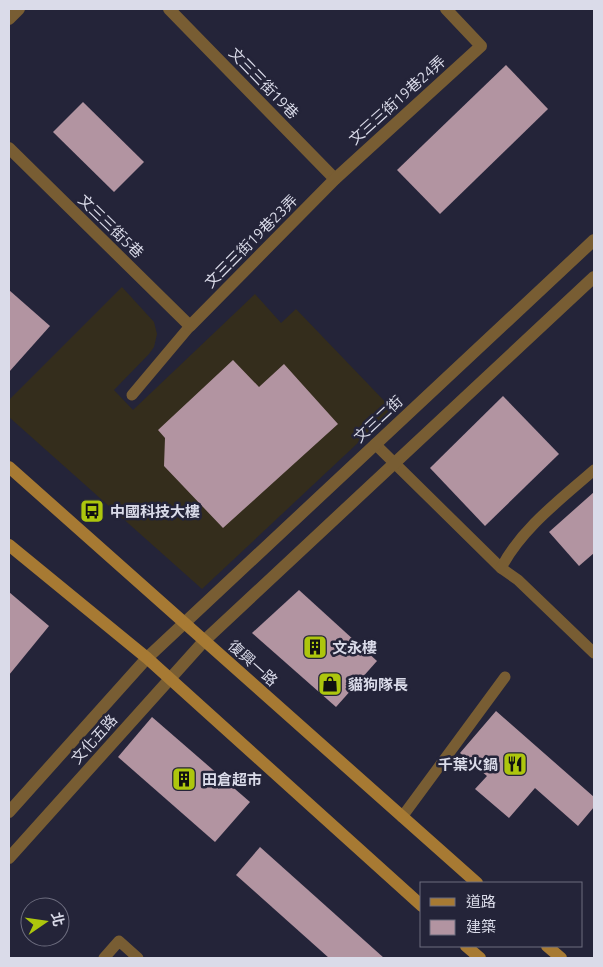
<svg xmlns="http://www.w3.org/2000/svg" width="603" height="967" viewBox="0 0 603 967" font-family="Ubuntu,'Noto Sans TC',sans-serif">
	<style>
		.commercial { fill: #342d1c }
		.building { fill: #b294a1 }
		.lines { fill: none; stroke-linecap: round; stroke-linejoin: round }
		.lane { stroke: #785d33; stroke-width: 11 }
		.street { stroke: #785d33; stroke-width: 12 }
		.secondary { stroke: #a77a33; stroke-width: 12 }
		.labels { text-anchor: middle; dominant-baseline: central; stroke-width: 5; stroke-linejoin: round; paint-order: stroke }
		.street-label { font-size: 15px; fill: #dadbe9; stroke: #242439 }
		.poi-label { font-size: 15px; font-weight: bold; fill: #dadbe9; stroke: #242439; text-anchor: start }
	</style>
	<rect width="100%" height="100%" fill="#242439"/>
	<path class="commercial" d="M122 287 154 322 157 334 154 347 149 354 114 390 133 410 255 294 281 323 296 309 393 410 202 589 9 417V400Z"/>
	<g class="building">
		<path d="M506 65 548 109 440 214 397 170Z"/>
		<path d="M83 102 144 162 114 192 53 132Z"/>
		<path d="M9 290 50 326 9 372Z"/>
		<path d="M233 360 259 387 284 364 338 424 223 528 164 466 165 438 158 430Z"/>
		<path d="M503 396 559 454 485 526 430 468Z"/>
		<path d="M594 492V553L579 566 549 532Z"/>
		<path d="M299 590 377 661 336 707 252 633Z"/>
		<path d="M9 592 49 626 9 675Z"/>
		<path d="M496 711 594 797V807L578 826 535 788 509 818 475 789 487 776 460 753Z"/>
		<path d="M152 717 250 802 215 842 118 757Z"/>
		<path d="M260 847 384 958H329L236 875Z"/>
	</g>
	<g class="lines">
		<g class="lane">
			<path d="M132 395 190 326"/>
			<path d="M375 444 501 568"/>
			<path d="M594 470C560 500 522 528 501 568L518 580 594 653"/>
			<path d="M402 817 505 677"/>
			<path d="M104 958 119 941 138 958"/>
		</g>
		<g class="street">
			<path d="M169 9 335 179"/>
			<path d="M9 19 19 9"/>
			<path d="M9 148 190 326 335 179 481 46 446 9"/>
			<path d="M9 812 147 658 594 240"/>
			<path d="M9 858 204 641 594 277"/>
		</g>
		<g class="secondary">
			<path d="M9 467 477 883"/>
			<path d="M9 545 147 658 422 906"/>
			<path d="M466 946 480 958"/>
			<path d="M547 946 561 958"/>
		</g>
	</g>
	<defs>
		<g id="bus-square" transform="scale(1.25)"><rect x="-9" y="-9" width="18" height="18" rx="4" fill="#adc60d" stroke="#242439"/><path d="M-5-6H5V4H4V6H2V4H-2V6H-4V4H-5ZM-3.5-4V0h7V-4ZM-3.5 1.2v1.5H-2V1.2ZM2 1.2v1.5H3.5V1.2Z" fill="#111"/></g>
		<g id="building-square" transform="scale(1.25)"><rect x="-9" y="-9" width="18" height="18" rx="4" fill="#adc60d" stroke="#242439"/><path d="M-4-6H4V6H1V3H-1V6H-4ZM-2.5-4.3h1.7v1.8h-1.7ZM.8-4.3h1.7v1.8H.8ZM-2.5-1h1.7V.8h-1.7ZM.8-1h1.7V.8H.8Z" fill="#111"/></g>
		<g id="shop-square" transform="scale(1.25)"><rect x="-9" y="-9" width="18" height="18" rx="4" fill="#adc60d" stroke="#242439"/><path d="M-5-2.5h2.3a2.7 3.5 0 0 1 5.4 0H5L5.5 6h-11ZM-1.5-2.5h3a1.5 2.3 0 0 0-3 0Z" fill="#111"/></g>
		<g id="restaurant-square" transform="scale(1.25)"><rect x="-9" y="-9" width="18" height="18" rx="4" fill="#adc60d" stroke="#242439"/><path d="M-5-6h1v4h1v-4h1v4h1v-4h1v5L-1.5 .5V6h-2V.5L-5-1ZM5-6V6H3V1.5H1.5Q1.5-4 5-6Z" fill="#111"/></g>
	</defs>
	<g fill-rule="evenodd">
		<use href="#bus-square" x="92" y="511"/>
		<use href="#building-square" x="315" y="647"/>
		<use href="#shop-square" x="330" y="684"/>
		<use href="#restaurant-square" x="515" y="764"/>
		<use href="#building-square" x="184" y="779"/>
	</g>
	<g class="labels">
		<g class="street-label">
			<text transform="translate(264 83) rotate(46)">文三三街19巷</text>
			<text transform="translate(397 100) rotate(-42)">文三三街19巷24弄</text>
			<text transform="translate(111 226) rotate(44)">文三三街5巷</text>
			<text transform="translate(251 241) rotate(-45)">文三三街19巷23弄</text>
			<text transform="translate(378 419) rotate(-43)">文三二街</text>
			<text transform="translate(253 663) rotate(42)">復興一路</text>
			<text transform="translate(94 739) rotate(-48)">文化五路</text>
		</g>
		<g class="poi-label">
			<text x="110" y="511">中國科技大樓</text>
			<text x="332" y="647">文永樓</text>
			<text x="348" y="684">貓狗隊長</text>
			<text x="498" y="764" text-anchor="end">千葉火鍋</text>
			<text x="202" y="779">田倉超市</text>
		</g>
	</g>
	<rect width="603" height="967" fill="none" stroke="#dadbe9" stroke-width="20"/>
	<rect x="420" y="882" width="162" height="65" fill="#242439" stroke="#6d6d7f"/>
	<rect x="430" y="898" width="25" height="8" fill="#a77a33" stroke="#6d6d7f"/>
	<text x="466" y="907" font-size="15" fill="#dadbe9">道路</text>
	<rect x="430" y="920" width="25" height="15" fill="#b294a1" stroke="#6d6d7f"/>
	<text x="466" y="932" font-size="15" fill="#dadbe9">建築</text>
	<g transform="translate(45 922) rotate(77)"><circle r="24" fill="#242439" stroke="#6d6d7f"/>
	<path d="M0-4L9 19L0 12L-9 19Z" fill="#adc60d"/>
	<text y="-8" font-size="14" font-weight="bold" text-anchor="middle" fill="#dadbe9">北</text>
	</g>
</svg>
